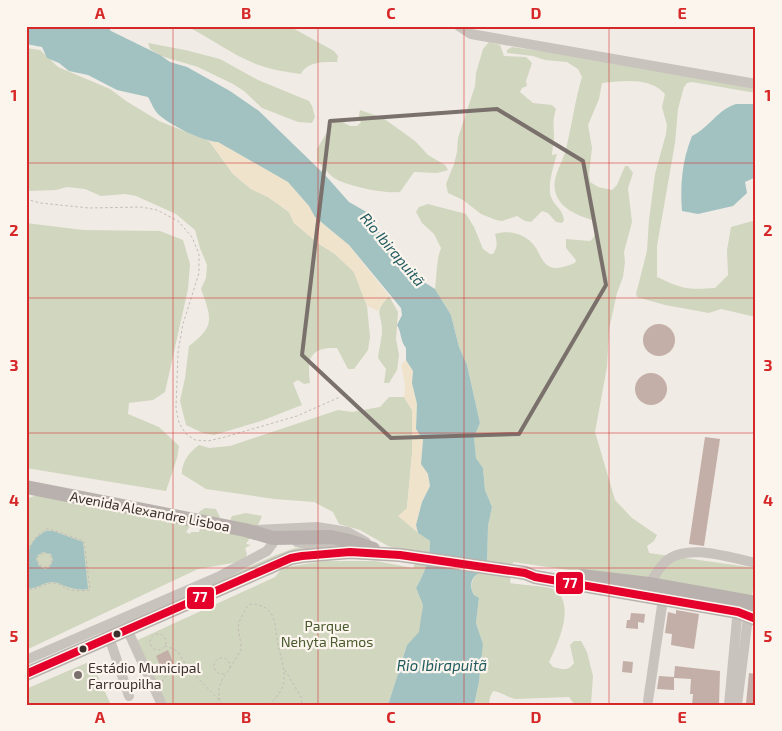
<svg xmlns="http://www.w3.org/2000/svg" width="782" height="731" viewBox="0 0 782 731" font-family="'Exo 2',sans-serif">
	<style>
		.green { fill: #d1d6bf }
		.sand { fill: #efe3cc }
		.water { fill: #a1c2c1; fill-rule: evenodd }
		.building { fill: #c3afa7 }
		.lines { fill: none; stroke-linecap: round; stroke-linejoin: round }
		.path { stroke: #c2bbb6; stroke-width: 1; stroke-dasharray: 2.5 2.5; stroke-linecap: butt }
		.minor { stroke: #c9c3be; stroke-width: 10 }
		.major { stroke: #b8b1ad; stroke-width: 14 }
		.bus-1-casing { stroke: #fbf5ee; stroke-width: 11 }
		.bus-1 { stroke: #e4002b; stroke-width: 8 }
		.marked { fill: none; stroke: #7a716c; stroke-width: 4; stroke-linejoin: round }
		.grid { fill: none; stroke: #d62828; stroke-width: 1; stroke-opacity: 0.55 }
		.bus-dot { fill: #3b302b; stroke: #fbf5ee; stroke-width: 2 }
		.poi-dot { fill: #7a716c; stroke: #fbf5ee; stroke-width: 2 }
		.labels { text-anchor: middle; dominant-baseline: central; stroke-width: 4.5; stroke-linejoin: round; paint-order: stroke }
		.street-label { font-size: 14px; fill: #3b302b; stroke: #fbf5ee }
		.park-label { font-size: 14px; fill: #4a5a2e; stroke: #fbf5ee }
		.poi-label { font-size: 14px; fill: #3b302b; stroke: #fbf5ee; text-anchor: start }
		.water-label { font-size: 15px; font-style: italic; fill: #1f5a5e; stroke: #fbf5ee }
		.line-badge { stroke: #fbf5ee; stroke-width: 2 }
		.badge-label { font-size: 14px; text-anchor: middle; font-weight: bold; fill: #fff }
		.neatline { fill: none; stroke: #d62828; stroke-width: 2 }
		.grid-label { font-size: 16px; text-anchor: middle; font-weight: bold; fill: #d62828 }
	</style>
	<rect width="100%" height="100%" fill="#f0ebe5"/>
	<g class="green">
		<path d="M186 26H289L334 51 338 56 337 62C325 62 307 61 301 74 287 72 272 70 259 65 233 56 211 38 186 26Z"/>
		<path d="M489 42 500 45 504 56 526 57 532 63 526 81 527 86 522 88 520 92 533 103 552 105 556 109C552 122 554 125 554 138 554 144 552 149 552 155L557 154C554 164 547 186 551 197 555 207 562 208 564 220L562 223 556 222 548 213 542 211 531 222 525 221 517 216 502 221 496 220 481 214 463 200 448 193 446 184 454 164 457 152 458 138 475 86 476 73 483 49Z"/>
		<path d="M148 43 185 50 220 59 258 80 309 101 312 106 315 117 312 123 298 122 262 108 244 91 233 84 198 67 161 56 150 49Z"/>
		<path d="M512 47C594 58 676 70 756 89V93L692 82 687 83 684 87 678 109 675 143 657 246V277C683 289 687 290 715 288L728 275 727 250 731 227 756 220V317L721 309 709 313 665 305 637 297 636 294 647 251 649 220 655 174 666 134 667 125 662 107 665 94C650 77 622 81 602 83L599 99 588 125 592 148 589 174 590 182 598 187 612 190 617 185 625 166H628L633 173 628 188 632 222 624 252 625 262 623 277 617 293 609 329 607 367 595 432 615 500 632 518 657 535 654 541 647 546 649 553 756 568 752 596 513 562 510 583C519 585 547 586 553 589 577 602 558 644 549 662L553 667C562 669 568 672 574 663L570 645 574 641H581L587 652 593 676 591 705H575L569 697 516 699C508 698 502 692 493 691L490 697 489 705H474L479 682 483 644 476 623 479 599 474 595C467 581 477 573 487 563L488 526 492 507 485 490 483 468 476 458 474 437 480 423 467 365 459 347 451 315 435 289C437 275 436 261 441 248L434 234 422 223 416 212 419 207 428 204 466 214 474 227 483 249 490 254H493C498 247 497 242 495 234 508 230 522 233 532 243 540 250 541 268 556 268 562 268 569 265 575 263L576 260 566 248V239L590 241C598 235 595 229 592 220 577 215 558 208 555 190 552 177 563 162 566 149 572 125 575 100 582 77L578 69 567 62 545 60 533 56 507 53V50Z"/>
		<path d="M26 48 40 50 58 67 110 89 126 101 159 121 209 141 233 174 251 189 268 197 289 212 294 223 319 244 335 254 354 272 367 306 370 337 368 350 354 369H348L337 348C309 347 307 359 310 383L304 384 298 380 293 383 302 405 261 421 214 435 203 433 186 425 180 401 185 378 189 346C215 326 212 319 201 289L206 278 207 265 200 248 195 230 176 214 136 196 125 194 101 196 85 189 67 187 56 190 30 191 26 188Z"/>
		<path d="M360 110 383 118 415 141 428 155 445 165 448 170 437 173 414 172 400 192C384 194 347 186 334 178 328 173 322 166 317 161V149L333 122 339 120 350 126H357L361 122 359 116Z"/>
		<path d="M26 223 83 230 160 231 183 240 190 264 188 289 165 392 153 400 129 403 128 414 159 427 179 446 177 458 166 491 26 468Z"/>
		<path d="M389 296 398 312 396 339 399 355 397 370 389 383H384L386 369 378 358C379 349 381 341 382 333 383 313 372 314 389 296Z"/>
		<path d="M389 397H404L412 410V454L407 508 418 533 430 541C430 559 425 572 416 588L423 605 420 632 407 645 388 705H157L129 644 275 577 281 570 287 567 324 561H376L413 568 416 562 404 551 388 546 360 530 339 524 333 512 314 502 274 499 206 489 182 474C181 463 190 451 199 445L209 448 230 446 338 410 352 412 380 407Z"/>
		<path d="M40 494 194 521 186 532 190 534 191 532H199L200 529 197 524 199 512 205 508 216 509 220 517 216 524 228 525 232 516 246 513 262 516 258 525 246 544 251 545 245 548 247 554 244 561 198 569 26 650V499Z"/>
		<path d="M295 548H314L103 636 101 632 276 555Z"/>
		<path d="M91 661 111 705H26V689Z"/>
	</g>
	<g class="sand">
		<path d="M209 141 218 142 288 182 309 206 315 217 349 245 389 296 381 305 378 311 367 306 354 272 335 254 319 244 294 223 289 212 268 197 251 189 233 174Z"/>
		<path d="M406 360 413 371 412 383 417 404 416 429 423 440 421 464 428 474 430 486 422 502 416 525 418 533 398 516 407 508 412 454V410L404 397 405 384 401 365Z"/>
	</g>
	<g class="water">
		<path d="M26 26H107L111 31 160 55 170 62 187 67 230 91 259 111 325 175 349 202 370 214 372 226 381 234 396 253 405 260 407 266 419 279 435 289 451 315 459 347 467 365 480 423 474 437 476 458 483 468 485 490 492 507 488 526 487 563 483 571C472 575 468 584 474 595L479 598 476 623 483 644 479 682 474 705H388L407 645 419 632 423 605 416 588C425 572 430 559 430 541L418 533 416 525 422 502 430 486 428 474 421 464 423 440 416 429 417 404 412 383 413 371 406 360V348C400 341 402 333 397 325L402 315 401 308 349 245 315 217 309 206 288 182 218 142C202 141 171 126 158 114 154 110 151 102 148 97L117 90 88 75 69 71 59 63 47 58 42 47 26 44Z"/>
		<path d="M736 104H756V177L745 182 747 193 733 206 698 214 682 211C680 185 682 161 692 136 710 127 717 110 736 104Z"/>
		<path d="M46 531H53L83 542 88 589C82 590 74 589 68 587 62 586 60 582 53 582 42 582 37 590 26 588 26 566 23 543 46 531ZM43 552 51 554 53 560 50 567 45 569 39 566 36 559 38 555Z"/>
	</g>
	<g class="building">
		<circle cx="659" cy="340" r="16"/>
		<circle cx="651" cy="389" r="16"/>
		<path d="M705 437 720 439 704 546 689 544Z"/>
		<path d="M676 610 699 614 694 649 671 645 672 634 665 633 668 612 676 614Z"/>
		<path d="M631 613 645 614 644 623 638 622V629L626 628 627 620H630Z"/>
		<path d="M168 650 175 667 163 672 156 656Z"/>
		<path d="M623 661 633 662 632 673 622 672Z"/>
		<path d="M675 666 720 671 719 705H692L693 694H690L691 679 674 678V690L657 689 659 676 674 677Z"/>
		<path d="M749 673 756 674V701H753V704H746Z"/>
	</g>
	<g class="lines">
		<g class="path">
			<path d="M26 199 40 203 89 208 141 207 157 210 178 221 192 237 199 254V273L183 324 178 352 176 408 179 423 186 434 195 440 208 441 225 437 297 416 340 397"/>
			<path d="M26 551 36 537 46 529 53 530 84 541 90 590C83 591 71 591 65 588 60 585 59 583 54 583 43 583 37 591 26 589"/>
			<path d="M26 553 37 558 39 565 45 567H49L52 560 51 557 47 553 41 554 37 558"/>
			<circle cx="158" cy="642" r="8"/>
			<path d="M165 646 174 649 178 652 187 667 220 701"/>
			<circle cx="222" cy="666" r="8"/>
			<path d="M230 668 241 650V644L238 628 239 622 246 608 250 604C278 605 274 625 278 644 283 669 293 685 268 705"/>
			<path d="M285 670 301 697 302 705"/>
			<path d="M162 682C167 672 175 669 187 667"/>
			<path d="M222 705C216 694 219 684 225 675"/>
		</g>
		<g class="minor">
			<path d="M459 26 471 34 756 84"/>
			<path d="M256 530 317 527 348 532 366 542"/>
			<path d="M297 542 337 550"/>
			<path d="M649 584C654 577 659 568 665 562 687 542 730 558 756 563"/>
			<path d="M127 629 162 705"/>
			<path d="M109 637 129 696"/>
			<path d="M26 660 220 576 267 551 273 543V538L278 539"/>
			<path d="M648 701 663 599"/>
			<path d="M729 705 738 608"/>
			<path d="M737 705 749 609"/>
		</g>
		<g class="major">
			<path d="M26 487 245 530 273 538 331 537 349 541 373 549"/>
			<path d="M582 576 649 584 756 603"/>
			<path d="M26 674 268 568 291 558 302 556 350 552 400 555 525 573 535 577 738 612 756 619"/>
		</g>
		<g class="bus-1-casing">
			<path id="bus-1" d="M26 674 268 568 291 558 302 556 350 552 400 555 525 573 535 577 738 612 756 619"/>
		</g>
		<use href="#bus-1" class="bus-1"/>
	</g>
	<path class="marked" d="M497 109 583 161 606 285 519 434 391 438 302 355 330 121Z"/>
	<path class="grid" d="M173 26V705M318 26V705M464 26V705M609 26V705M26 163H756M26 298H756M26 433H756M26 568H756"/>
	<g class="bus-dot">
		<circle cx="117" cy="634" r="4.5"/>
		<circle cx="83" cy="649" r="4.5"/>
	</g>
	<circle class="poi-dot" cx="78" cy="675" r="5"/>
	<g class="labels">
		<g class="street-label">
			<text transform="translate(150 511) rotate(11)">Avenida Alexandre Lisboa</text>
		</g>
		<g class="park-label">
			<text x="327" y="625">Parque<tspan x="327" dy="16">Nehyta Ramos</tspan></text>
		</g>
		<g class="poi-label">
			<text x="88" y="667">Estádio Municipal<tspan x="88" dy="16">Farroupilha</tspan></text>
		</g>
		<g class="water-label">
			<text transform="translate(393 249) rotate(50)">Rio Ibirapuitã</text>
			<text x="442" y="665">Rio Ibirapuitã</text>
		</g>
	</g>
	<g class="line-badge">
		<rect x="555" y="571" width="29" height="24" rx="5" fill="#e4002b"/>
		<rect x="186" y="586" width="29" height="24" rx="5" fill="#e4002b"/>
	</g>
	<g class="badge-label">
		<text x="570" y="588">77</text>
		<text x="200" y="602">77</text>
	</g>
	<rect width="782" height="731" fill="none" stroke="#fbf5ee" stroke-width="55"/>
	<rect x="28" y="28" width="726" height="676" class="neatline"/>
	<g class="grid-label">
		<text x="100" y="19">A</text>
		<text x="246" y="19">B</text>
		<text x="391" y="19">C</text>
		<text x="536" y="19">D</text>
		<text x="682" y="19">E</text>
		<text x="14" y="101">1</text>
		<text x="768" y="101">1</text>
		<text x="14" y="236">2</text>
		<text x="768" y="236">2</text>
		<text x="14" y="371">3</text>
		<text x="768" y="371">3</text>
		<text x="14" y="506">4</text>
		<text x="768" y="506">4</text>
		<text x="14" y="642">5</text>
		<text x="768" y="642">5</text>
		<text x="100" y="723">A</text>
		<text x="246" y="723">B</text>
		<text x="391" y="723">C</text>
		<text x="536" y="723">D</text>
		<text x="682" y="723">E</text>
	</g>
</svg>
